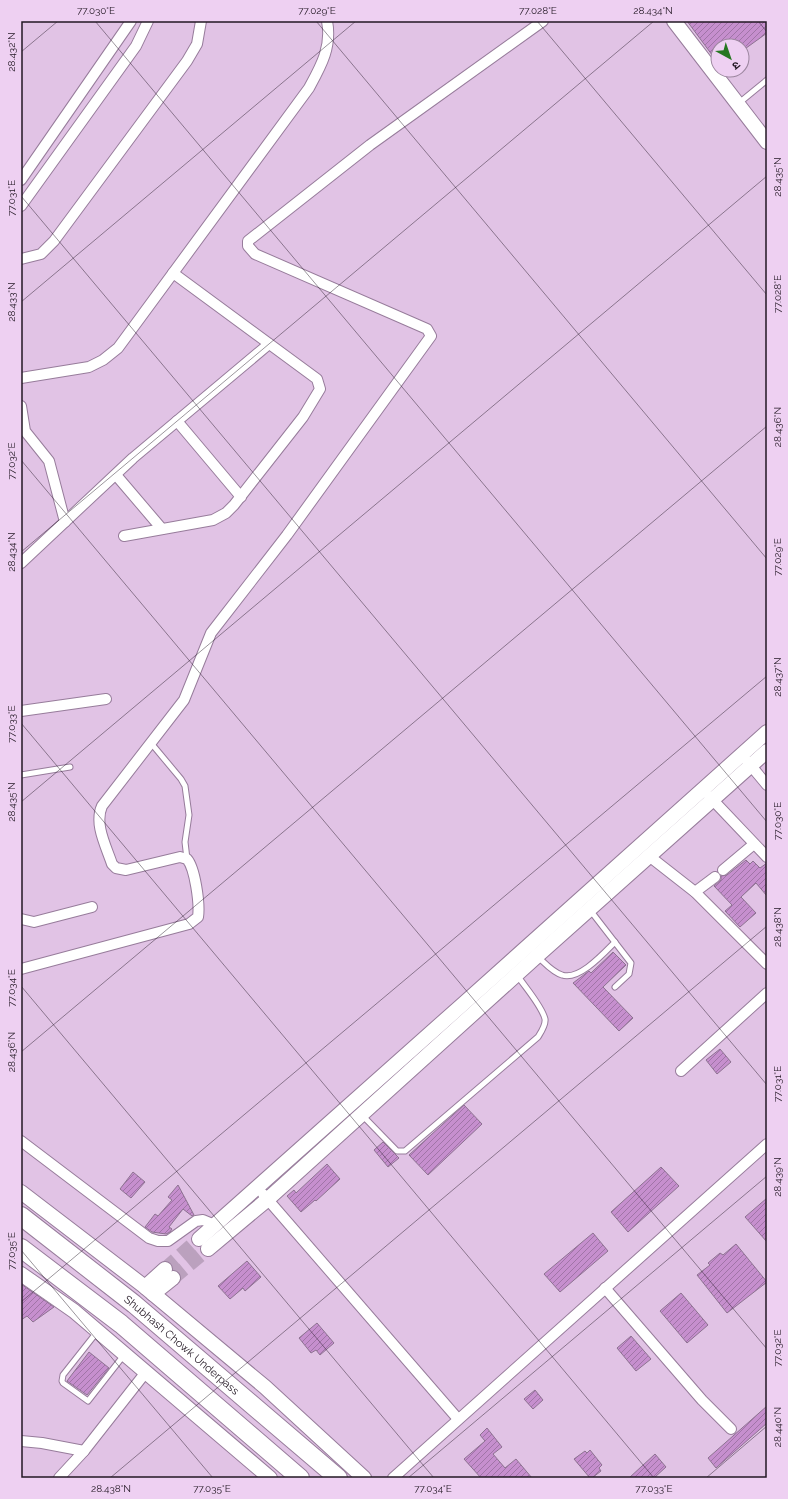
<svg xmlns="http://www.w3.org/2000/svg" width="788" height="1499" viewBox="0 0 788 1499" font-family="Raleway,'Noto Sans Devanagari',sans-serif">
	<style>
		.building { fill: url(#building-hatch); stroke: #8d7291 }
		.lines { fill: none; stroke-linecap: round; stroke-linejoin: round }
		.secondary-tunnel { stroke: #bba1be; stroke-width: 14; stroke-dasharray: 14 7; stroke-linecap: butt }
		.lane-casing { stroke: #977c9b; stroke-width: 7 }
		.street-casing { stroke: #977c9b; stroke-width: 12 }
		.secondary-casing { stroke: #977c9b; stroke-width: 16 }
		.highway-casing { stroke: #977c9b; stroke-width: 20 }
		.lane { stroke: #fff; stroke-width: 5 }
		.street { stroke: #fff; stroke-width: 10 }
		.secondary { stroke: #fff; stroke-width: 14 }
		.highway { stroke: #fff; stroke-width: 18 }
		.ticks { fill: none; stroke: #221723; stroke-width: 1; stroke-opacity: 0.45 }
		.labels { text-anchor: middle; dominant-baseline: central; stroke-width: 4; stroke-linejoin: round; paint-order: stroke }
		.street-label { font-size: 11px; fill: #221723; stroke: #eed0f2 }
		.neatline { fill: none; stroke: #221723; stroke-width: 1.5 }
		.ticks-label { font-size: 10px; text-anchor: middle; fill: #221723 }
	</style>
	<defs>
		<pattern id="building-hatch" width="6" height="6" patternUnits="userSpaceOnUse"><rect width="6" height="6" fill="#c68fce"/><path d="M-1 1l2-2M0 6l6-6M5 7l2-2" fill="none" stroke="#a074a7"/></pattern>
	</defs>
	<rect width="100%" height="100%" fill="#e1c3e5"/>
	<g class="building">
		<path d="M687 21H767V33L742 51V46H718V63Z"/>
		<path d="M746 860 750 864 753 861 760 868 767 863V896L756 883 741 897 756 913 740 927 725 911 732 905 714 886 721 880V876L727 875Z"/>
		<path d="M613 952 626 965 603 987 633 1018 619 1031 573 983 589 971 591 973Z"/>
		<path d="M720 1049 731 1062 717 1074 706 1060Z"/>
		<path d="M464 1105 482 1124 428 1175 409 1155Z"/>
		<path d="M383 1142 399 1158 388 1167 374 1150Z"/>
		<path d="M327 1164 340 1179 316 1201 315 1200 301 1212 287 1196 294 1190 296 1193Z"/>
		<path d="M661 1167 679 1186 628 1232 611 1212Z"/>
		<path d="M133 1172 145 1182 131 1198 120 1189Z"/>
		<path d="M178 1185 194 1215 192 1216 183 1209 169 1227 172 1229 170 1232 166 1234 152 1232 145 1227 155 1214 158 1216 172 1200 168 1197Z"/>
		<path d="M767 1198V1242L745 1217Z"/>
		<path d="M593 1233 608 1251 560 1292 544 1274Z"/>
		<path d="M736 1244 767 1282 727 1313 697 1275 710 1265 708 1263 720 1253 723 1255Z"/>
		<path d="M247 1261 261 1277 245 1291 243 1288 230 1299 218 1286Z"/>
		<path d="M21 1284 54 1307 33 1322 27 1316 21 1320Z"/>
		<path d="M681 1293 708 1325 687 1343 660 1311Z"/>
		<path d="M317 1323 334 1343 320 1355 316 1350 311 1353 299 1338Z"/>
		<path d="M631 1336 651 1359 636 1371 617 1348Z"/>
		<path d="M89 1352 109 1368 87 1395 67 1381Z"/>
		<path d="M535 1390 543 1400 533 1409 524 1399Z"/>
		<path d="M767 1406V1423L716 1468 708 1458Z"/>
		<path d="M487 1428 502 1447 493 1454 505 1468 516 1459 532 1478H481L464 1459 485 1441 480 1435Z"/>
		<path d="M590 1450 602 1465 599 1468 601 1471 592 1478H590L574 1459 585 1451 587 1453Z"/>
		<path d="M655 1454 666 1467 654 1478H629Z"/>
	</g>
	<g class="lines">
		<g class="secondary-tunnel">
			<path d="M165 1269 199 1239"/>
			<path d="M173 1278 208 1249"/>
		</g>
		<g class="lane-casing">
			<g id="lane">
				<path d="M739 103 767 80"/>
				<path d="M151 743 181 779 185 786 189 815 185 842 187 859"/>
				<path d="M21 775 70 767"/>
				<path d="M590 910 631 963 629 974 615 987"/>
				<path d="M537 956C545 963 552 972 562 975 579 981 604 953 615 942"/>
				<path d="M362 1115 397 1151H405L538 1037C541 1032 546 1025 545 1019 542 1006 525 987 517 975"/>
				<path d="M97 1332 63 1375 62 1381 63 1383 88 1401 124 1355"/>
			</g>
		</g>
		<g class="street-casing">
			<g id="street">
				<path d="M21 180 131 21"/>
				<path d="M21 206 136 46 148 21"/>
				<path d="M21 259 41 254 54 241 187 61 197 44 201 21"/>
				<path d="M21 378 89 367 103 360 118 348 309 88C321 66 332 47 327 21"/>
				<path d="M21 406 25 431 49 461 65 522"/>
				<path d="M177 421 241 497"/>
				<path d="M116 475 162 529"/>
				<path d="M124 536 213 520 226 513 234 505 303 417 320 389 317 379 173 273"/>
				<path d="M21 563 133 458 269 344"/>
				<path d="M21 711 106 699"/>
				<path d="M747 761 767 785"/>
				<path d="M709 796 767 857"/>
				<path d="M649 856 695 892 767 964"/>
				<path d="M723 870 754 844"/>
				<path d="M695 892 715 877"/>
				<path d="M21 919 34 922 92 907"/>
				<path d="M21 969 189 924 198 917C200 904 195 868 187 859L180 857 126 870 116 868 112 864C106 846 94 824 102 806L184 700 211 633 287 535 431 336 427 329 255 254 248 246V241L370 145 543 21"/>
				<path d="M681 1071 767 993"/>
				<path d="M21 1141 149 1238 158 1241H168L196 1221 203 1220 215 1225"/>
				<path d="M263 1194 458 1419"/>
				<path d="M605 1288 702 1400 731 1429"/>
				<path d="M21 1441 42 1443 84 1451"/>
				<path d="M59 1478 84 1451 146 1372"/>
				<path d="M393 1478 767 1144"/>
			</g>
		</g>
		<g class="secondary-casing">
			<g id="secondary">
				<path d="M674 21 767 142"/>
				<path d="M21 1192 145 1287 265 1387 364 1478"/>
				<path d="M199 1239C389 1071 578 901 767 732"/>
				<path d="M208 1249 268 1199 537 956 767 751"/>
				<path d="M21 1274 74 1311 270 1478"/>
				<path d="M145 1287 165 1269"/>
				<path d="M153 1294 173 1278"/>
			</g>
		</g>
		<g class="highway-casing">
			<g id="highway">
				<path id="s1" d="M21 1216 134 1304 338 1478"/>
				<path d="M21 1248 121 1324 300 1478"/>
			</g>
		</g>
		<use href="#lane" class="lane"/>
		<use href="#street" class="street"/>
		<use href="#secondary" class="secondary"/>
		<use href="#highway" class="highway"/>
	</g>
	<path class="ticks" d="M95 21 767 822M316 21 767 559M537 21 767 295M758 21 767 32M21 52 58 21M21 196 767 1085M21 302 356 21M21 460 767 1349M21 552 654 21M21 723 654 1478M21 802 767 176M21 986 434 1478M21 1052 767 426M21 1250 213 1478M21 1302 767 676M110 1478 767 926M408 1478 767 1176M706 1478 767 1426"/>
	<g class="labels">
		<g class="street-label">
			<text stroke="none"><textPath href="#s1" startOffset="206">Shubhash Chowk Underpass</textPath></text>
		</g>
	</g>
	<rect width="788" height="1499" fill="none" stroke="#eed0f2" stroke-width="44"/>
	<g transform="translate(730 58) rotate(140)"><circle r="19" fill="#eed0f2" stroke="#9c869f"/>
	<path d="M0-3L7 15L0 10L-7 15Z" fill="#267721"/>
	<text y="-6" font-size="11" font-weight="bold" text-anchor="middle" fill="#221723">उ</text>
	</g>
	<rect x="22" y="22" width="744" height="1455" class="neatline"/>
	<g class="ticks-label">
		<text x="96" y="14">77.030°E</text>
		<text x="317" y="14">77.029°E</text>
		<text x="538" y="14">77.028°E</text>
		<text x="653" y="14">28.434°N</text>
		<text transform="translate(11 52) rotate(-90)" y="4">28.432°N</text>
		<text transform="translate(777 177) rotate(-90)" y="4">28.435°N</text>
		<text transform="translate(11 198) rotate(-90)" y="4">77.031°E</text>
		<text transform="translate(777 294) rotate(-90)" y="4">77.028°E</text>
		<text transform="translate(11 302) rotate(-90)" y="4">28.433°N</text>
		<text transform="translate(777 427) rotate(-90)" y="4">28.436°N</text>
		<text transform="translate(11 461) rotate(-90)" y="4">77.032°E</text>
		<text transform="translate(11 552) rotate(-90)" y="4">28.434°N</text>
		<text transform="translate(777 557) rotate(-90)" y="4">77.029°E</text>
		<text transform="translate(777 677) rotate(-90)" y="4">28.437°N</text>
		<text transform="translate(11 724) rotate(-90)" y="4">77.033°E</text>
		<text transform="translate(11 802) rotate(-90)" y="4">28.435°N</text>
		<text transform="translate(777 821) rotate(-90)" y="4">77.030°E</text>
		<text transform="translate(777 927) rotate(-90)" y="4">28.438°N</text>
		<text transform="translate(11 988) rotate(-90)" y="4">77.034°E</text>
		<text transform="translate(11 1052) rotate(-90)" y="4">28.436°N</text>
		<text transform="translate(777 1084) rotate(-90)" y="4">77.031°E</text>
		<text transform="translate(777 1177) rotate(-90)" y="4">28.439°N</text>
		<text transform="translate(11 1251) rotate(-90)" y="4">77.035°E</text>
		<text transform="translate(777 1348) rotate(-90)" y="4">77.032°E</text>
		<text transform="translate(777 1427) rotate(-90)" y="4">28.440°N</text>
		<text x="111" y="1492">28.438°N</text>
		<text x="212" y="1492">77.035°E</text>
		<text x="433" y="1492">77.034°E</text>
		<text x="654" y="1492">77.033°E</text>
	</g>
</svg>
